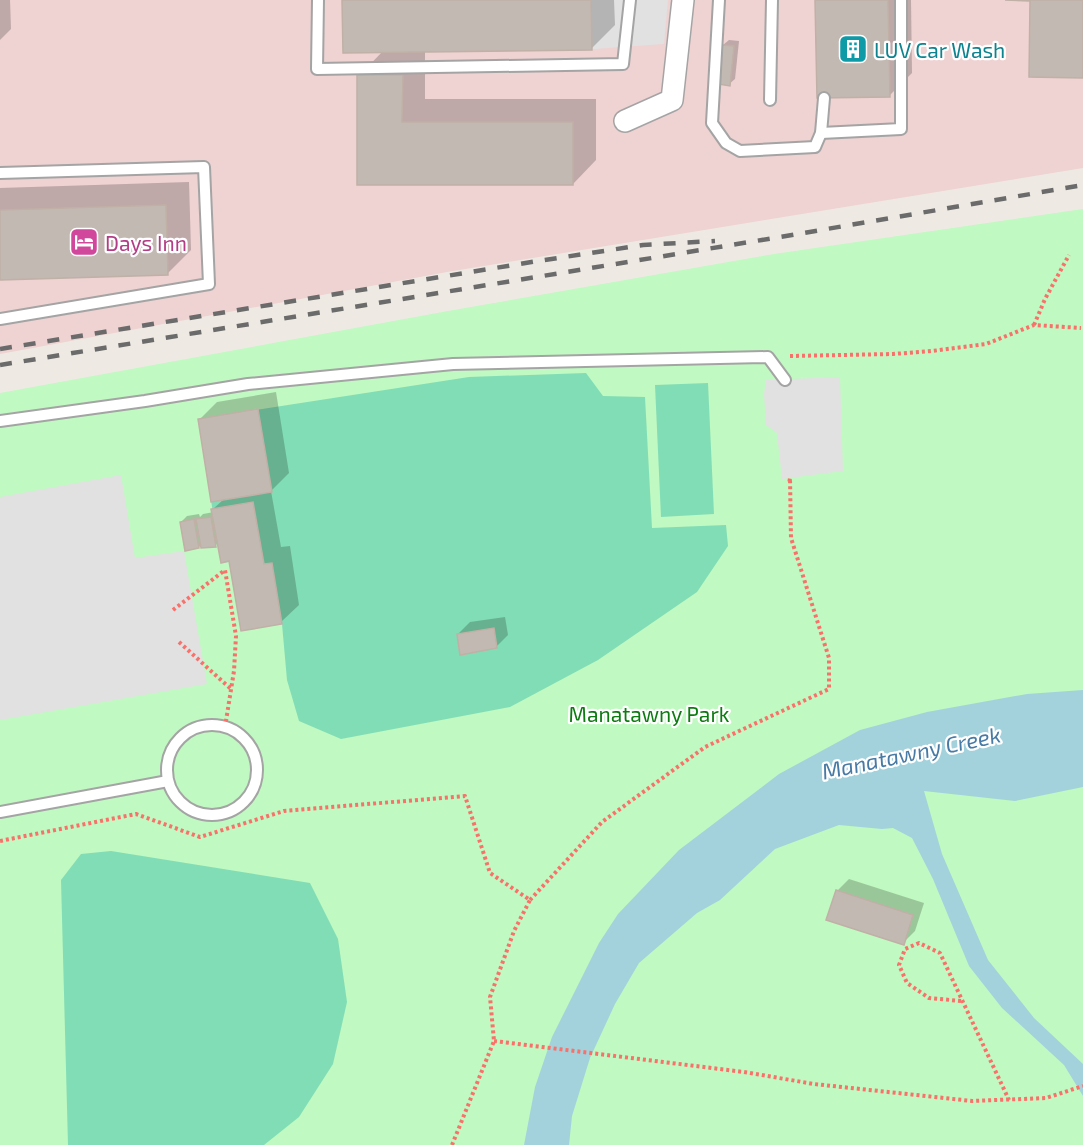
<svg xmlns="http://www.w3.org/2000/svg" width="1083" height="1145" viewBox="0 0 1083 1145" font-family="'Exo 2',sans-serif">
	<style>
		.commercial { fill: #efd2d2 }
		.park { fill: #c0f9c1 }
		.pitch { fill: #81ddb5 }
		.parking { fill: #e1e1e1 }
		.water { fill: #a3d2dc }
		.shadow { fill: #0003 }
		.building { fill: #c3b9b3; stroke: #c0b0a6; stroke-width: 1.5 }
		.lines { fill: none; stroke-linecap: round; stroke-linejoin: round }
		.lane-casing { stroke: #a4a4a4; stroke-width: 14 }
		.street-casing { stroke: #a4a4a4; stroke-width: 24 }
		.path { stroke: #f9716a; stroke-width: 4; stroke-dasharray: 3 3; stroke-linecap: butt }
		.lane { stroke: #fff; stroke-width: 10 }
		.street { stroke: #fff; stroke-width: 21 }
		.rail { stroke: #6b6b6b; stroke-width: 4.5; stroke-dasharray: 12 12; stroke-linecap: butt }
		.labels { text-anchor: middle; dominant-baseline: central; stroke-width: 4.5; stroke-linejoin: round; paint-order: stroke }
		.culture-label { font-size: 21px; fill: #0d838f; stroke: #fff; text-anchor: start }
		.hotel-label { font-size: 21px; fill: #b23c85; stroke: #fff; text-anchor: start }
		.park-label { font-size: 21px; fill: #0c7b10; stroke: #fff }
		.water-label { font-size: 22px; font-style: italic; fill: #477aa4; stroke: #fff }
	</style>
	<rect width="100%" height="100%" fill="#eeeae3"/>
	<path class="commercial" d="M0 0H1083V168L447 272 0 354Z"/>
	<path class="park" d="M1083 209V1145H0V393L448 311 774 254Z"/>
	<g class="pitch">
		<path d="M586 373 603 396 645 397 652 528 726 525 728 546 697 592 598 660 510 707 341 739 299 721 287 680 282 624 241 631 229 562 221 563 198 419 469 377Z"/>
		<path d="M708 383 714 514 661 517 655 385Z"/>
		<path d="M111 851 310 883 338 939 347 1002 333 1064 299 1117 264 1145H68L61 880 81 854Z"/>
	</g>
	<g class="parking">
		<path d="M581 0H668L664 44 581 50Z"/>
		<path d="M840 377 843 471 782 479 777 433 766 425 764 394 766 380Z"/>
		<path d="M121 475 135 558 184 551 207 684 0 720V497Z"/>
	</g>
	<path class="water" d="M1083 690V787L1015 801 924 791 942 854 988 960 1034 1018 1083 1064V1096L1064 1065 1002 1008 969 966 933 879 912 838 893 828 882 829 839 825 775 849 720 900 697 913 639 963 615 1004 590 1058 572 1116 569 1145H524L535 1087 552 1037 599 943 618 914 679 850 779 774 860 730 927 712 1027 694Z"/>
	<g class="shadow">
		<path d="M0 0H10L11 29 0 40Z"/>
		<path d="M344 0H614L615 25 591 49 425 50V99H596V160L573 184H359V76L383 51Z"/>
		<path d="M817 0H911L912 73 889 96Z"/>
		<path d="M729 40 739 41 735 79 729 84 723 45Z"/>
		<path d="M189 182 191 250 168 273 0 278V188Z"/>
		<path d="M276 392 289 473 271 491 281 547 290 546 299 605 281 622 230 559 219 542 215 546 202 544 199 547 181 522 187 516 199 514 200 517 203 514 214 512 213 509 224 499 199 420 217 402Z"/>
		<path d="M505 617 508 635 496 647 458 634 470 622Z"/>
		<path d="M849 879 924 903 915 931 903 943 837 891Z"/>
	</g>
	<g class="building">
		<path d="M342 0H591L592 50 343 53Z"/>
		<path d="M815 0H888L890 97 817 98Z"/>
		<path d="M1005 0H1083V78L1029 77 1030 1Z"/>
		<path d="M722 45 734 46 730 86 718 84Z"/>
		<path d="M357 75H403L402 122H573V185H357Z"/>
		<path d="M166 205 168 275 0 280V210Z"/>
		<path d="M258 409 272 492 211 502 198 419Z"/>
		<path d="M253 502 264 564 272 563 282 624 241 631 229 561 221 563 211 509Z"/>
		<path d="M211 517 216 547 201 548 196 519Z"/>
		<path d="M194 519 199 548 185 551 180 522Z"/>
		<path d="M494 628 497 648 460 655 457 634Z"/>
		<path d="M836 890 913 915 904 945 826 920Z"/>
	</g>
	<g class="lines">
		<g class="lane-casing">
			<g id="lane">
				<path d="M318 0 317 69 623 64 630 0"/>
				<path d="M719 0 712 123 726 143 740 151 815 147 821 133 824 98"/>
				<path d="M770 100 772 0"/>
				<path d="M821 133 901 129V0"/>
				<path d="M0 173 204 167 209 284 0 319"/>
				<path d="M0 421 145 401 248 384 453 364 768 357 785 380"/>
				<circle cx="212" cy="770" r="45"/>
				<path d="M0 812 168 781"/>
			</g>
		</g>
		<g class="street-casing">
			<path id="street" d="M625 121 672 100 683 0"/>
		</g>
		<g class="path">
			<path d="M1034 325 1045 299 1069 255"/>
			<path d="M790 356 893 354 932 351 986 344 1034 325 1081 328"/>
			<path d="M173 610 225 570 236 636 234 671 225 727"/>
			<path d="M179 642 231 689"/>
			<path d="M0 841 136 814 200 837 284 811 465 796 490 873 530 900 514 931 490 997 494 1041 452 1145"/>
			<path d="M530 900 602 822 705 747 829 689V658L791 538 790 478 789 484"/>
			<path d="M961 1001 929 998 907 983 899 965 905 949 919 943 940 953 1009 1100"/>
			<path d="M494 1041 744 1072 814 1084 972 1101 1046 1098 1083 1086"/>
		</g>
		<use href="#lane" class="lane"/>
		<use href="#street" class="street"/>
		<g class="rail">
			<path d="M0 349 538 261 643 245 715 241"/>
			<path d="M0 365 786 236 1083 185"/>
		</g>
	</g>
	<defs>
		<g id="building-square" transform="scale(1.5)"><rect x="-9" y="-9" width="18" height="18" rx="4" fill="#0f9aa8" stroke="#fff"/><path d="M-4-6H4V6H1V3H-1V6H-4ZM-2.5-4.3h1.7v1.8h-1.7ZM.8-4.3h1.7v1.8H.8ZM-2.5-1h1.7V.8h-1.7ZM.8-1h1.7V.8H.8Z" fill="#fff"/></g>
		<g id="hotel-square" transform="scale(1.5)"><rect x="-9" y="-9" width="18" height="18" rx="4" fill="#d1479c" stroke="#fff"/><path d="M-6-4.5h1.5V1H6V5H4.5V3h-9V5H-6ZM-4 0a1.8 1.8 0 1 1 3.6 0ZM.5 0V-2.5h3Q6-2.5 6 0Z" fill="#fff"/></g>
	</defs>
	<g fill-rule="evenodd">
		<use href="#building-square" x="853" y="49"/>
		<use href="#hotel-square" x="84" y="242"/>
	</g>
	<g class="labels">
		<g class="culture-label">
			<text x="874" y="49">LUV Car Wash</text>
		</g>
		<g class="hotel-label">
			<text x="105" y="242">Days Inn</text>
		</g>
		<g class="park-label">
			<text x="649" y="713">Manatawny Park</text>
		</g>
		<g class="water-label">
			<text transform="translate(911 752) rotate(-12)">Manatawny Creek</text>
		</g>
	</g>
</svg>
